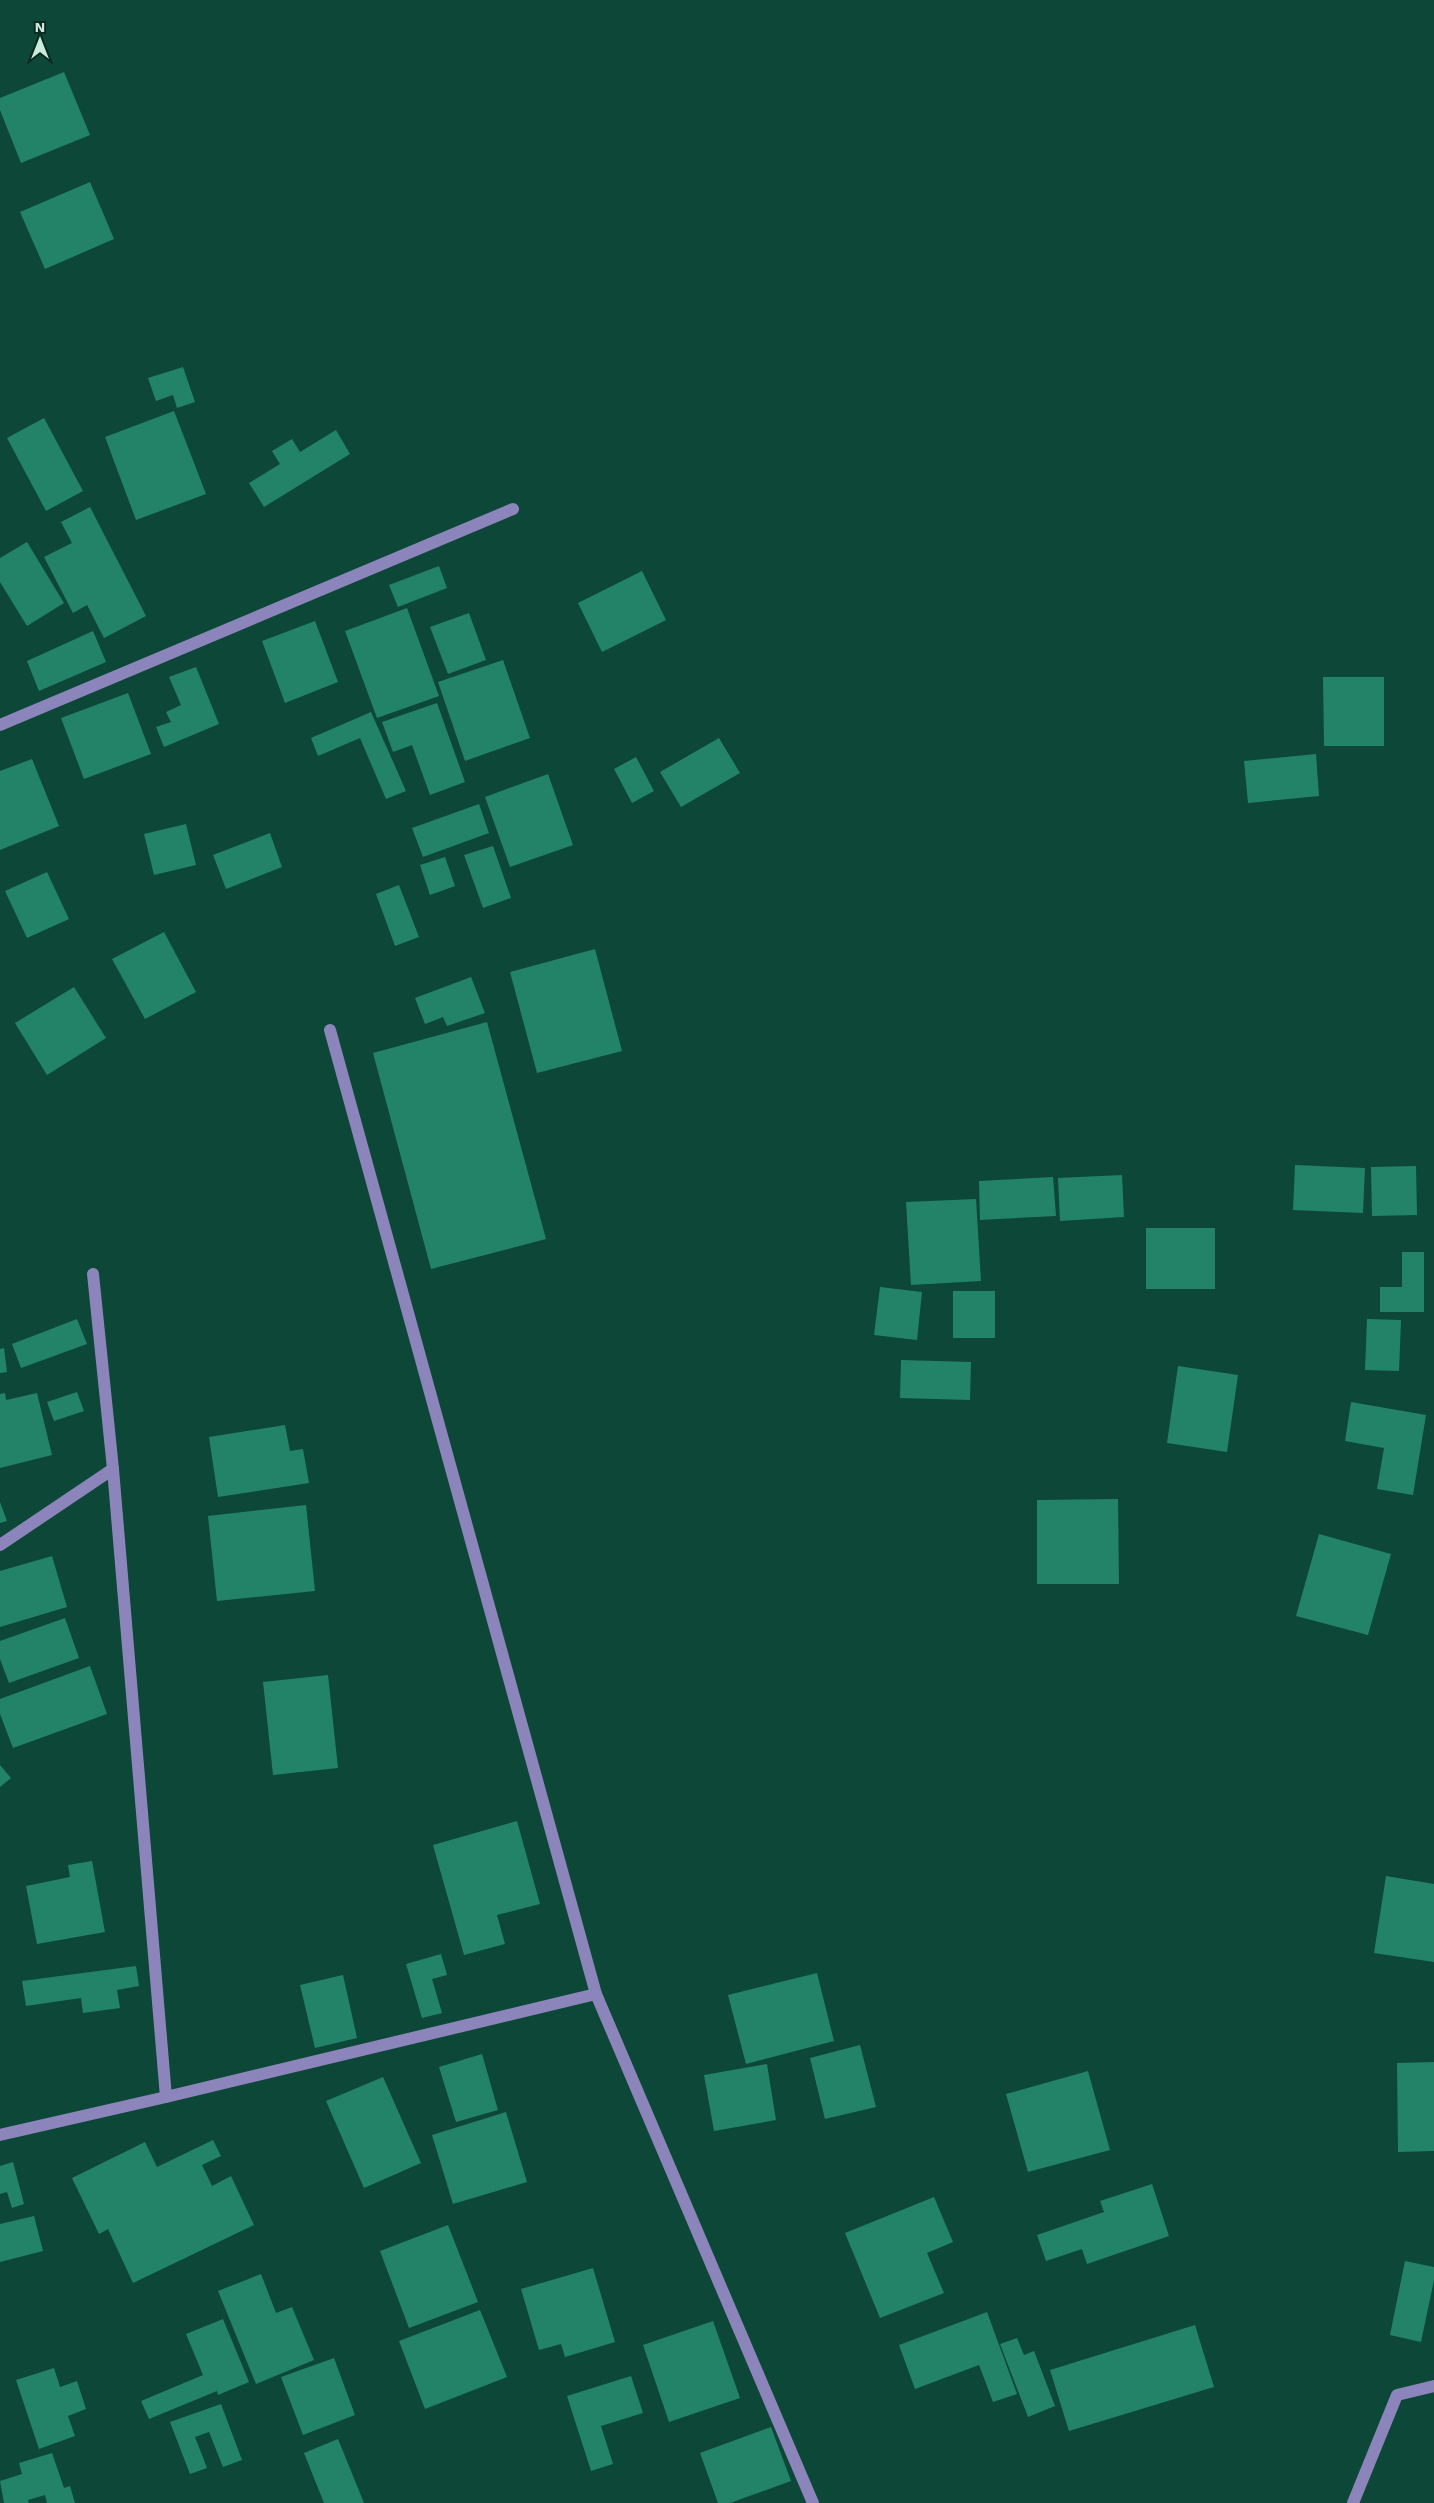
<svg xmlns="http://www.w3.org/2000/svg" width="1434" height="2503" viewBox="0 0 1434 2503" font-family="'Work Sans',sans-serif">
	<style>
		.building { fill: #238369 }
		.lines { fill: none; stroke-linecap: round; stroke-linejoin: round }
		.minor { stroke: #8c85bb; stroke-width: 12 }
	</style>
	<rect width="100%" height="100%" fill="#0c4737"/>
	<g class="building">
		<path d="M64 72 90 135 21 163 0 110V98Z"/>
		<path d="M90 182 114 239 45 269 20 212Z"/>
		<path d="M183 367 195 402 177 408 173 395 156 401 148 378Z"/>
		<path d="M174 411 206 494 136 520 105 437Z"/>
		<path d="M44 418 83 491 46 511 7 438Z"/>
		<path d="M336 430 350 454 264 507 249 483 280 464 272 451 292 439 300 452Z"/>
		<path d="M90 507 146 616 104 638 87 605 73 613 44 557 72 543 61 522Z"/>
		<path d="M27 542 64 603 27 626 0 582V558Z"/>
		<path d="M439 566 447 588 398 607 389 585Z"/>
		<path d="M642 571 666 620 602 652 578 603Z"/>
		<path d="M407 608 439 696 377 718 345 631Z"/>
		<path d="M469 613 486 660 448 674 430 627Z"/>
		<path d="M315 621 338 682 285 703 262 641Z"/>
		<path d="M93 631 106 662 39 691 27 661Z"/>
		<path d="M503 660 530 738 465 761 438 682Z"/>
		<path d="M196 667 219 724 164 747 156 727 171 722 166 712 181 705 169 677Z"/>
		<path d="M1323 677H1384V746H1324Z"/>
		<path d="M128 693 151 754 84 779 61 718Z"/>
		<path d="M437 703 465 782 430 795 412 745 393 752 382 722Z"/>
		<path d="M371 712 406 791 386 799 360 738 318 756 311 738Z"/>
		<path d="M719 738 740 773 681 807 660 772Z"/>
		<path d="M1316 754 1319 796 1248 803 1244 761Z"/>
		<path d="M636 757 654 791 632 803 614 769Z"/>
		<path d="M32 759 59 826 0 850V771Z"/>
		<path d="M548 774 573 845 510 867 485 797Z"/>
		<path d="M479 804 489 833 423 857 412 828Z"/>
		<path d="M186 824 196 865 154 875 144 834Z"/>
		<path d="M270 833 282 867 226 889 213 855Z"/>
		<path d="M493 846 511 898 483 908 464 855Z"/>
		<path d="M445 857 455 886 430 895 420 865Z"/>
		<path d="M47 872 69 919 27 938 5 891Z"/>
		<path d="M399 885 419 937 395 946 376 894Z"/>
		<path d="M164 932 196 992 145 1019 112 959Z"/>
		<path d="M595 949 622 1051 537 1073 510 972Z"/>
		<path d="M471 977 485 1013 447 1026 443 1017 425 1024 415 998Z"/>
		<path d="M74 987 106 1038 47 1075 15 1023Z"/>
		<path d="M487 1022 546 1239 431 1269 373 1053Z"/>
		<path d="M1295 1165 1365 1168 1363 1213 1293 1210Z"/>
		<path d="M1416 1166 1417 1215 1372 1216 1371 1167Z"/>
		<path d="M1122 1175 1124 1217 1060 1221 1058 1178Z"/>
		<path d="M1053 1177 1056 1216 980 1220 979 1181Z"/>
		<path d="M976 1199 981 1281 911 1285 906 1202Z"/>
		<rect x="1146" y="1228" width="69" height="61"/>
		<path d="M1402 1252H1424V1312H1380V1287H1402Z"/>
		<path d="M880 1287 922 1292 917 1340 874 1335Z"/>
		<rect x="953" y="1291" width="42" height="47"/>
		<path d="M77 1319 87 1344 21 1368 12 1344Z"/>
		<path d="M1367 1319 1401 1320 1399 1371 1365 1370Z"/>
		<path d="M4 1348 7 1372 0 1373V1349Z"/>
		<path d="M901 1360 971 1362 970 1400 900 1398Z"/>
		<path d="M1178 1366 1238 1375 1227 1452 1167 1443Z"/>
		<path d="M77 1392 84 1411 54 1421 47 1402Z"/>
		<path d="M5 1393 6 1400 37 1393 52 1455 0 1468V1394Z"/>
		<path d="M1351 1402 1426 1415 1413 1495 1377 1489 1384 1448 1345 1441Z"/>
		<path d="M285 1425 290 1451 303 1449 309 1483 218 1497 209 1437Z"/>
		<path d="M1118 1499 1119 1584H1037V1500Z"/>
		<path d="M0 1502 7 1521 0 1523Z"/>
		<path d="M306 1505 315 1591 217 1601 208 1516Z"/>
		<path d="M1319 1534 1391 1554 1368 1635 1296 1616Z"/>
		<path d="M52 1556 67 1607 0 1627V1571Z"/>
		<path d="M65 1618 79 1658 9 1683 0 1659V1641Z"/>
		<path d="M90 1666 107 1714 13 1748 0 1714V1699Z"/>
		<path d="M328 1675 338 1768 273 1775 263 1682Z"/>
		<path d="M0 1765 11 1778 0 1787Z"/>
		<path d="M517 1821 540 1904 497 1915 505 1944 464 1955 433 1845Z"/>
		<path d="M92 1861 105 1932 37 1944 26 1886 70 1877 68 1865Z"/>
		<path d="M1386 1876 1434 1884V1962L1374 1953Z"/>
		<path d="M441 1954 447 1975 432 1979 442 2013 422 2018 406 1964Z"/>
		<path d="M136 1966 139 1986 117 1990 120 2008 83 2013 81 1998 26 2006 22 1981Z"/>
		<path d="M817 1973 834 2041 746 2064 728 1995Z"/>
		<path d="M343 1975 357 2038 315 2048 300 1985Z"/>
		<path d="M860 2045 876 2107 825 2119 810 2058Z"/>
		<path d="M482 2054 498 2110 456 2122 439 2067Z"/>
		<path d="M1434 2062V2151L1398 2152 1397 2063Z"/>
		<path d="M767 2064 776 2120 714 2131 704 2075Z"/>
		<path d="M1088 2071 1110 2150 1028 2172 1006 2094Z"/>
		<path d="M383 2077 421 2163 364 2188 326 2101Z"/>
		<path d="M506 2112 527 2182 453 2204 432 2135Z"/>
		<path d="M213 2140 221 2156 202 2165 212 2186 231 2176 254 2225 133 2283 108 2229 99 2234 72 2178 145 2142 157 2167Z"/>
		<path d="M13 2162 24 2204 12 2208 7 2192 0 2194V2166Z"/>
		<path d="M1152 2184 1169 2236 1087 2264 1082 2249 1046 2261 1037 2235 1104 2212 1100 2201Z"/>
		<path d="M934 2197 953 2242 927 2253 944 2293 880 2318 845 2233Z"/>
		<path d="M34 2216 43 2251 0 2262V2224Z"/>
		<path d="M448 2225 478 2302 409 2328 380 2251Z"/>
		<path d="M1405 2261 1434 2267V2280L1421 2342 1390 2335Z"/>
		<path d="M593 2268 615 2342 565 2357 561 2344 539 2350 521 2289Z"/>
		<path d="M261 2274 276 2313 292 2307 314 2360 256 2384 218 2291Z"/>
		<path d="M480 2310 507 2377 425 2409 399 2341Z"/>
		<path d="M987 2312 1017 2394 993 2402 979 2365 915 2389 899 2345Z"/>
		<path d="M223 2319 249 2382 218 2395 217 2391 149 2419 141 2401 203 2375 186 2334Z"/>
		<path d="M713 2321 740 2398 669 2422 643 2345Z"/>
		<path d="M1195 2325 1214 2387 1069 2431 1050 2370Z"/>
		<path d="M1017 2338 1024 2355 1034 2351 1055 2406 1028 2417 1000 2344Z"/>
		<path d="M334 2358 355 2415 303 2435 281 2377Z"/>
		<path d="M54 2368 60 2387 77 2381 86 2409 68 2416 75 2436 39 2449 16 2380Z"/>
		<path d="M631 2376 643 2413 601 2426 613 2464 591 2471 567 2396Z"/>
		<path d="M221 2404 242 2460 223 2467 209 2432 195 2437 207 2468 190 2474 170 2422Z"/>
		<path d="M771 2427 791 2481 730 2503H718L700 2453Z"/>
		<path d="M338 2439 364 2503H324L304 2453Z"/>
		<path d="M52 2453 64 2488 70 2486 75 2503H47L45 2495 28 2500 29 2503H4L0 2481 22 2474 19 2463Z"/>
	</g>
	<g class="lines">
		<g class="minor">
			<path d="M0 725 513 509"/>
			<path d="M330 1030 596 1994 813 2503"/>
			<path d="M93 1274 113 1469 166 2097"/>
			<path d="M0 1545 113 1469"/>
			<path d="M0 2135 166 2097 596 1994"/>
			<path d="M1353 2503 1397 2395 1434 2386"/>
		</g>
	</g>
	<g transform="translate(40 40)" stroke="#0b2a20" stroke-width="4" paint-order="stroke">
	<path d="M0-4L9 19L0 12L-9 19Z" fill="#c9ecdf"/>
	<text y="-8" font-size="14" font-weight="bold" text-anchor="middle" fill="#c9ecdf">N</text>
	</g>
</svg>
